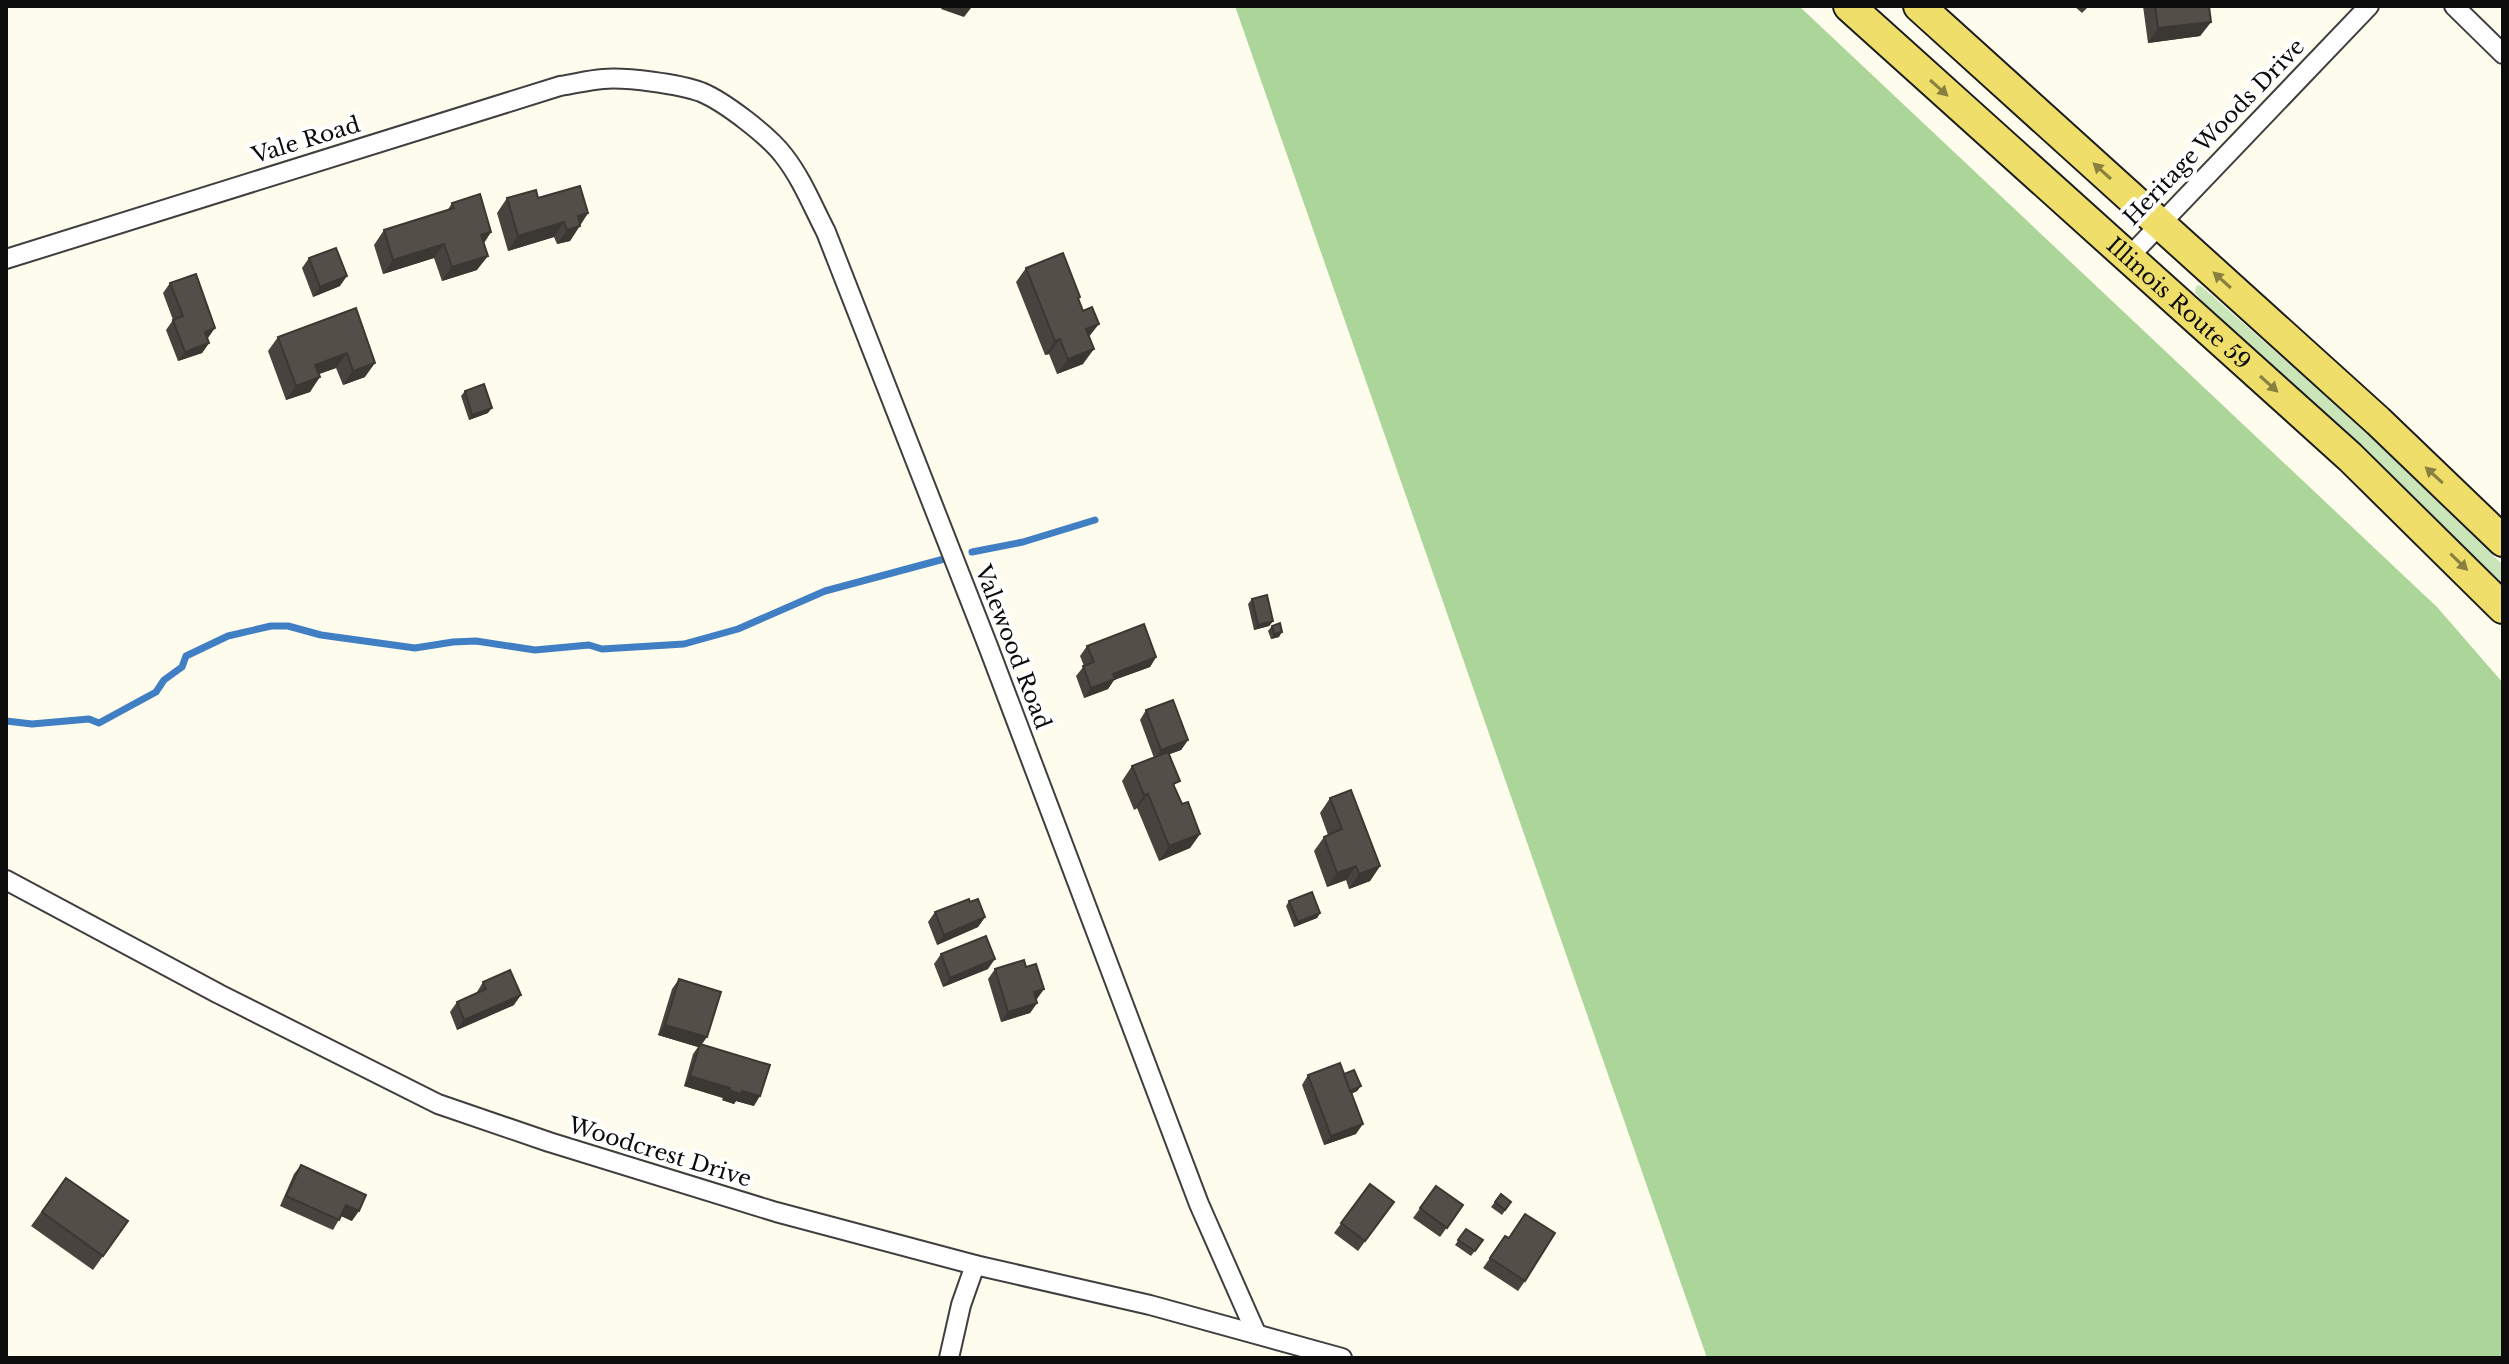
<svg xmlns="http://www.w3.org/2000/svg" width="2509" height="1364" viewBox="0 0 2509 1364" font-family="'Libre Baskerville',serif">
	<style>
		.green { fill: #cae5b8 }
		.forest { fill: #acd599 }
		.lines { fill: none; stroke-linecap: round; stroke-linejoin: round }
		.stream { stroke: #407fc3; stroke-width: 7 }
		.minor-casing { stroke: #3f3f3f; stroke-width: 22 }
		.primary-casing { stroke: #1d1d1d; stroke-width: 34 }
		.minor { stroke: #fff; stroke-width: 18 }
		.primary { stroke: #efdf6a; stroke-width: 30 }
		.wall { fill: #48433f }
		.shaded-wall { fill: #3b3733 }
		.building { fill: #544e49; stroke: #3b3733; stroke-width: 2 }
		.oneway { fill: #898040 }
		.labels { text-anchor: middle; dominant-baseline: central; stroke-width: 8; stroke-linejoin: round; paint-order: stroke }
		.street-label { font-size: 22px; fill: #0c0c0c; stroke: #fff }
	</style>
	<rect width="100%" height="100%" fill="#fefcec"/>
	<path class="green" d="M2200 285 2354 421 2503 565V584L2339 425 2203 303 2195 292 2196 286Z"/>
	<path class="forest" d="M1235 6H1799L2437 607 2503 683V1358H1707Z"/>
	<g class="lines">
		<g class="stream">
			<path d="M972 552 1023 542 1095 520"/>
			<path d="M6 721 32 724 89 719 99 723 156 692 164 680 182 667 186 656 228 636 271 626H288L321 635 415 648 453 642 476 641 535 650 589 645 602 649 684 644 738 629 825 591 944 559"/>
		</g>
		<g class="minor-casing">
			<g id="minor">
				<path d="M2454 6 2503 54"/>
				<path d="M2128 258 2369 6"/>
				<path d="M6 259 560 86C574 84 589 80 603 79 627 77 679 84 701 92 725 102 769 136 784 156 802 179 813 207 826 232L988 646 1199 1204 1256 1333"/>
				<path d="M6 880 219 994 438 1104 549 1142 776 1212 975 1265 1150 1305 1342 1358"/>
				<path d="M949 1358 961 1305 975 1265"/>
			</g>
		</g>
		<g class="primary-casing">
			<g id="primary">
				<path id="s1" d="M1849 6 2350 457 2503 608"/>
				<path d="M1919 6 2378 421 2503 541"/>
			</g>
		</g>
		<use href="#minor" class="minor"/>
		<use href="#primary" class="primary"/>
	</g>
	<g class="wall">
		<path d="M2074 6H2089L2082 13Z"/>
		<path d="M2143 6H2209L2211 22 2200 36 2148 43Z"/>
		<path d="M507 198H538L588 213 570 241 557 244 554 237 508 251 497 213Z"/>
		<path d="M452 203 491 232 484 243 477 270 442 281 434 258 383 274 374 245 384 230 447 211Z"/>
		<path d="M309 258 340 286 313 297 302 268Z"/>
		<path d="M1026 268 1080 297 1078 299 1089 337 1083 364 1057 374 1049 354 1045 355 1016 282Z"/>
		<path d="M170 283 208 338H207L209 343 202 353 178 361 166 330 173 320 163 293Z"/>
		<path d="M356 308 365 377 343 385 336 368 319 374 310 392 286 400 268 351 278 337Z"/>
		<path d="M465 391 488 413 469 420 461 396Z"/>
		<path d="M1252 599 1273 621 1269 626 1254 630 1248 604Z"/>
		<path d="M1272 626 1279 637 1271 639 1268 631Z"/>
		<path d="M1087 646 1156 657 1150 667 1114 680 1108 689 1084 698 1076 676 1084 666 1080 656Z"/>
		<path d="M1146 710 1188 740 1181 750 1169 754 1175 788 1182 804 1200 834 1190 848 1159 861 1137 808 1134 810 1122 781 1132 766 1154 758 1140 720Z"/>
		<path d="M1330 798 1380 866 1370 881 1349 889 1346 880 1327 887 1314 851 1324 837 1328 835 1320 813Z"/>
		<path d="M1289 901 1320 913 1317 918 1294 927 1286 906Z"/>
		<path d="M970 902 985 917 978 927 937 945 928 922 935 912Z"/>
		<path d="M941 954 988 969 943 987 934 964Z"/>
		<path d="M1026 967 1044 989 1036 999 1037 1003 1030 1013 1001 1022 988 979 995 969Z"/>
		<path d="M679 979 702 1045 754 1106 736 1101 734 1104 722 1100 723 1098 684 1086 693 1054 698 1047 658 1035 672 989Z"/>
		<path d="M483 982 514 1005 457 1030 450 1012 457 1002 477 993V992Z"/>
		<path d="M1344 1074 1361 1086 1357 1091 1351 1094 1356 1134 1324 1145 1302 1085 1308 1075Z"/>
		<path d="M301 1165 352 1221 341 1216 333 1230 280 1206 294 1174Z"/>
		<path d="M66 1178 128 1221 93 1270 31 1226Z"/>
		<path d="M1370 1184 1394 1202 1358 1251 1334 1233Z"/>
		<path d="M1436 1186 1463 1205 1440 1237 1413 1218Z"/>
		<path d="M1501 1194 1511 1202 1502 1215 1491 1207Z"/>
		<path d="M1466 1229 1483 1240 1471 1256 1455 1245Z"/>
		<path d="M1505 1236 1525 1281 1518 1291 1483 1268Z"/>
	</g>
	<g class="shaded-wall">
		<path d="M943 6H967L971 8 964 17 941 9Z"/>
		<path d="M2211 22 2200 36 2148 43 2158 28Z"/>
		<path d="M588 213 570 241 557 244 578 216Z"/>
		<path d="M564 222 554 237 508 251 518 236Z"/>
		<path d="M491 232 481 247V235Z"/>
		<path d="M444 244 434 258 383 274 393 260Z"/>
		<path d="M488 256 477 270 442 281 452 267Z"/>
		<path d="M347 276 340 286 313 297 320 287Z"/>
		<path d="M1099 324 1088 338 1086 329Z"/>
		<path d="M215 328 208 338 198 341 205 332Z"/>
		<path d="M1060 339 1049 354 1045 355 1055 341Z"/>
		<path d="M209 343 202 353 178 361 185 352Z"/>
		<path d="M1094 349 1083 364 1057 374 1068 359Z"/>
		<path d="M347 353 336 368 305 379 315 365Z"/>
		<path d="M375 363 365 377 343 385 353 371Z"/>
		<path d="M320 377 310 392 286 400 296 386Z"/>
		<path d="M492 408 488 413 469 420 472 415Z"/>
		<path d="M1273 621 1269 626 1254 630 1258 625Z"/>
		<path d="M1282 632 1279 637 1271 639 1274 634Z"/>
		<path d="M1156 657 1150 667 1114 680 1108 689 1084 698 1091 688 1113 674Z"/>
		<path d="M1188 740 1181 750 1154 760 1161 750Z"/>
		<path d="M1148 794 1137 808 1134 810 1144 795Z"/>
		<path d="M1200 834 1190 848 1159 861 1169 846Z"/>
		<path d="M1356 866 1346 880 1327 887 1337 873Z"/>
		<path d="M1380 866 1370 881 1349 889 1359 874Z"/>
		<path d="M1320 913 1317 918 1294 927 1298 922Z"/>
		<path d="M985 917 978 927 937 945 944 935Z"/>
		<path d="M995 959 988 969 943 987 950 978Z"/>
		<path d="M1044 989 1037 999 1027 1002 1034 992Z"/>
		<path d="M521 995 514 1005 457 1030 464 1020Z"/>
		<path d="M1037 1003 1030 1013 1001 1022 1008 1012Z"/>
		<path d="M665 1025 707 1037 700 1047V1044L698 1047 658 1035Z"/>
		<path d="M690 1076 730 1088 723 1098 684 1086Z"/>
		<path d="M1361 1086 1357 1091 1347 1096 1350 1091Z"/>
		<path d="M729 1090 742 1091 760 1096 754 1106 736 1101 734 1104 722 1100Z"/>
		<path d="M1363 1124 1356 1134 1324 1145 1331 1136Z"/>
		<path d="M346 1205 359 1211 352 1221 339 1215Z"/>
	</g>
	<g class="building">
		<path d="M2155 6H2209L2211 22 2158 28Z"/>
		<path d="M580 186 588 213 578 216 580 226 567 230 564 222 518 236 507 198 536 190 538 198Z"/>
		<path d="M480 194 491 232 481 235 488 256 452 267 444 244 393 260 384 230 454 208 452 203Z"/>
		<path d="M336 248 347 276 320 287 309 258Z"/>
		<path d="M1063 253 1080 297 1078 298 1083 311 1092 307 1099 324 1086 329 1094 349 1068 359 1060 339 1055 341 1026 268Z"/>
		<path d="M196 274 215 328 205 332 209 343 185 352 173 320 183 316 170 283Z"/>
		<path d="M356 308 375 363 353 371 347 353 315 365 320 377 296 386 278 337Z"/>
		<path d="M484 384 492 408 472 415 465 391Z"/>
		<path d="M1267 595 1273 621 1258 625 1252 599Z"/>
		<path d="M1280 623 1282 632 1274 634 1272 626Z"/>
		<path d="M1144 624 1156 657 1113 674 1115 679 1091 688 1083 666 1094 662 1087 646Z"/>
		<path d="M1173 700 1188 740 1161 750 1146 710Z"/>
		<path d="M1168 752 1180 781 1173 784 1182 804 1188 802 1200 834 1169 846 1148 794 1144 795 1132 766Z"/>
		<path d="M1351 790 1380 866 1359 874 1356 866 1337 873 1324 837 1342 829 1330 798Z"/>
		<path d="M1312 892 1320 913 1298 922 1289 901Z"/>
		<path d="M969 899 970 902 978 899 985 917 944 935 935 912Z"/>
		<path d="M986 936 995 959 950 978 941 954Z"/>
		<path d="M1024 960 1026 967 1036 964 1044 989 1034 992 1037 1003 1008 1012 995 969Z"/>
		<path d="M510 970 521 995 464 1020 457 1002 486 989 483 982Z"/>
		<path d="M679 979 721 992 707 1037 665 1025Z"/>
		<path d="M700 1044 770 1065 760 1096 742 1091 741 1094 729 1090 730 1088 690 1076Z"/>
		<path d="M1340 1063 1363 1124 1331 1136 1308 1075Z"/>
		<path d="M1354 1070 1361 1086 1350 1091 1344 1074Z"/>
		<path d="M301 1165 366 1195 359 1211 346 1205 339 1220 286 1196Z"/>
		<path d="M66 1178 128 1221 103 1256 42 1212Z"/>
		<path d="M1370 1184 1394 1202 1365 1241 1341 1223Z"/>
		<path d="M1436 1186 1463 1205 1447 1228 1420 1208Z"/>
		<path d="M1501 1194 1511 1202 1505 1210 1495 1202Z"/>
		<path d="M1525 1214 1555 1233 1525 1281 1490 1258 1505 1236 1509 1238Z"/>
		<path d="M1466 1229 1483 1240 1475 1251 1458 1240Z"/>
	</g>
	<defs><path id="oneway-solid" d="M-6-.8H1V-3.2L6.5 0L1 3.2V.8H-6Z" transform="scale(2)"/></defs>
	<g class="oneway">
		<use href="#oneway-solid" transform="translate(1939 88) rotate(42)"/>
		<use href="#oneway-solid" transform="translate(2102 171) rotate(-138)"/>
		<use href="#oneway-solid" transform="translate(2222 280) rotate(-138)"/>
		<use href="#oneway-solid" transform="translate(2269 384) rotate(42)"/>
		<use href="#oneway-solid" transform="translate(2434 475) rotate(-137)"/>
		<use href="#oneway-solid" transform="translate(2459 562) rotate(44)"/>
	</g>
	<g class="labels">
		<g class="street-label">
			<text transform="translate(2214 132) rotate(-46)">Heritage Woods Drive</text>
			<text transform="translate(306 140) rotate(-17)">Vale Road</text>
			<text stroke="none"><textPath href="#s1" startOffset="444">Illinois Route 59</textPath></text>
			<text transform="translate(1013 647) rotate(69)">Valewood Road</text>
			<text transform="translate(660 1152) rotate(17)">Woodcrest Drive</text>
		</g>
	</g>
	<rect width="2509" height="1364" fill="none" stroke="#0c0c0c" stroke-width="16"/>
</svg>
